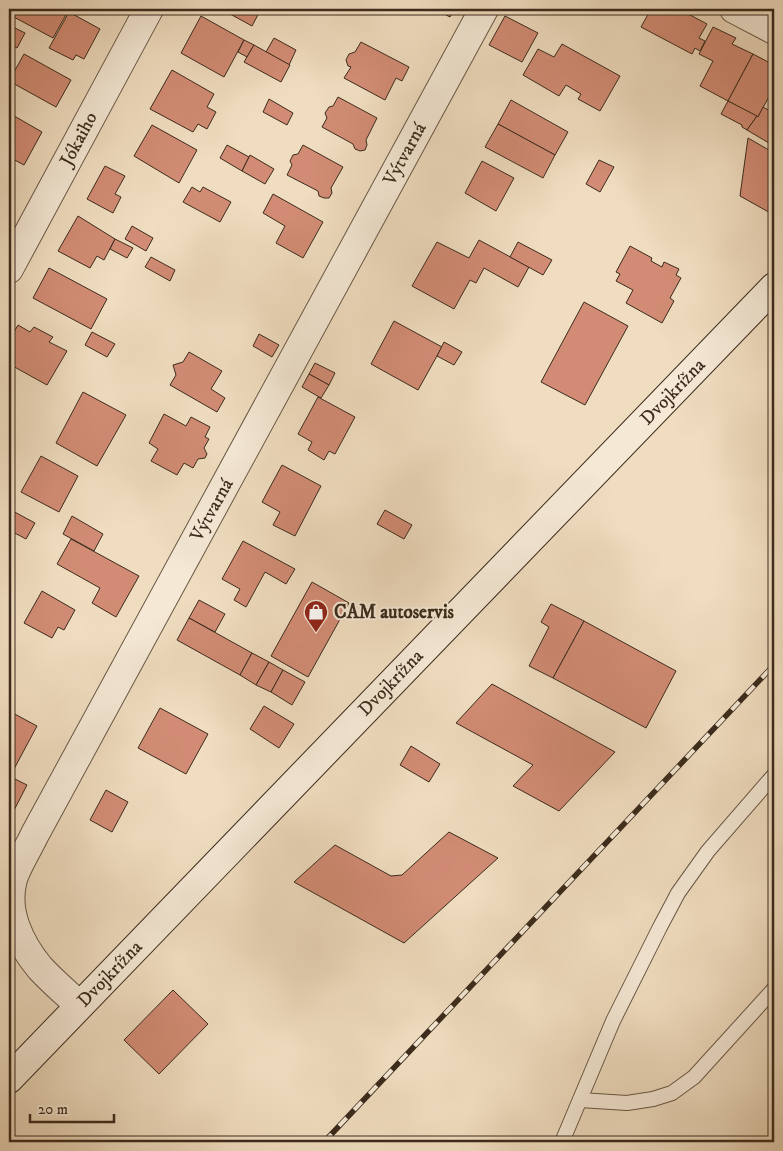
<svg xmlns="http://www.w3.org/2000/svg" width="783" height="1151" viewBox="0 0 783 1151" font-family="'IM FELL DW Pica',serif">
	<style>
		.building { fill: #d28c75; stroke: #3b2b1c }
		.lines { fill: none; stroke-linecap: round; stroke-linejoin: round }
		.lane-casing { stroke: #685845; stroke-width: 16 }
		.street-casing { stroke: #685845; stroke-width: 30 }
		.secondary-casing { stroke: #3b2b1c; stroke-width: 30 }
		.lane { stroke: #f5e9d6; stroke-width: 14 }
		.street { stroke: #f5e9d6; stroke-width: 28 }
		.secondary { stroke: #f5e9d6; stroke-width: 28 }
		.rail-casing { stroke: #3b2b1c; stroke-width: 5.5 }
		.rail { stroke: #f5e9d6; stroke-width: 4; stroke-dasharray: 11; stroke-linecap: butt }
		.labels { text-anchor: middle; dominant-baseline: central; stroke-width: 4; stroke-linejoin: round; paint-order: stroke }
		.street-label { font-size: 19px; fill: #3b2b1c; stroke: #f5e9d6 }
		.poi-label { font-size: 19px; font-weight: bold; fill: #3b2b1c; stroke: #f5e9d6; text-anchor: start }
	</style>
	<rect width="100%" height="100%" fill="#f0ddc0"/>
	<filter id="stains"><feTurbulence type="fractalNoise" baseFrequency=".004" numOctaves="4"/><feColorMatrix values="0 0 0 0 .2 0 0 0 0 .09 0 0 0 0 .02 0 0 0 .5 -.17"/></filter>
	<radialGradient id="worn" r=".72"><stop offset=".6" stop-color="#630" stop-opacity="0"/><stop offset="1" stop-color="#630" stop-opacity=".3"/></radialGradient>
	<g class="building">
		<path d="M13 9H64L68 11 53 38 10 15Z"/>
		<path d="M221 9H261L252 26Z"/>
		<path d="M435 9H455L450 17Z"/>
		<path d="M651 9H679L707 24 699 38 705 41 700 51 695 48 692 54 641 27Z"/>
		<path d="M69 12 100 29 84 59 76 55 73 60 49 48Z"/>
		<path d="M201 16 244 40 224 77 181 53Z"/>
		<path d="M505 16 538 33 522 62 489 45Z"/>
		<path d="M9 25 25 33 17 48 9 43Z"/>
		<path d="M713 27 736 38 732 44 753 54 728 101 700 86 713 61 699 54Z"/>
		<path d="M274 38 296 50 289 65 266 52Z"/>
		<path d="M244 40 254 45 247 57 238 52Z"/>
		<path d="M361 42 409 67 402 81 396 78 385 100 344 78 351 67 348 66 346 60 349 54 355 52Z"/>
		<path d="M562 44 620 76 600 111 578 99 581 94 566 85 559 96 523 75 538 49 554 57Z"/>
		<path d="M254 45 290 65 281 82 244 62Z"/>
		<path d="M24 54 71 80 56 107 9 81Z"/>
		<path d="M753 54 772 64 774 60V92L772 91 758 117 728 101Z"/>
		<path d="M172 70 214 94 207 107 216 112 207 129 198 124 193 132 150 109Z"/>
		<path d="M338 97 377 118 366 140 367 145 365 150 360 151 355 149 353 144 322 127 327 118 325 113 329 107 333 106Z"/>
		<path d="M269 99 293 113 287 125 263 112Z"/>
		<path d="M511 100 568 132 555 155 498 124Z"/>
		<path d="M728 101 757 116 747 130 742 127V125L721 114Z"/>
		<path d="M763 107 774 113V146L747 130 757 116 758 117Z"/>
		<path d="M9 113 42 132 24 165 9 157Z"/>
		<path d="M498 124 555 155 543 178 485 147Z"/>
		<path d="M152 125 197 150 179 183 134 156Z"/>
		<path d="M748 138 774 153V215L740 196Z"/>
		<path d="M227 145 249 157 242 171 220 158Z"/>
		<path d="M303 145 343 167 331 188 332 193 329 198H324L319 196 318 191 287 175 292 165 290 161 293 155 298 154Z"/>
		<path d="M250 155 274 169 265 184 242 171Z"/>
		<path d="M599 160 614 167 600 192 586 184Z"/>
		<path d="M482 161 514 178 496 211 465 193Z"/>
		<path d="M105 166 125 176 115 194 121 197 113 213 87 199Z"/>
		<path d="M192 187 200 192 203 187 231 202 220 222 183 202Z"/>
		<path d="M273 194 323 222 303 258 276 243 285 226 263 213Z"/>
		<path d="M78 216 115 239 104 260 97 256 90 268 58 251Z"/>
		<path d="M132 226 153 238 146 251 125 239Z"/>
		<path d="M115 239 133 248 127 258 110 249Z"/>
		<path d="M479 240 529 267 518 287 484 268 476 283 470 280 454 309 412 286 437 242 469 258Z"/>
		<path d="M518 242 552 260 543 275 510 257Z"/>
		<path d="M630 246 652 258 651 261 662 267 664 262 679 269 676 275 681 278 670 298 674 301 662 323 626 303 633 290 616 281 620 274 616 272Z"/>
		<path d="M151 257 175 270 170 281 145 267Z"/>
		<path d="M49 268 107 299 91 329 33 298Z"/>
		<path d="M584 302 628 326 585 405 541 382Z"/>
		<path d="M394 321 442 347 418 390 371 364Z"/>
		<path d="M18 325 30 332 34 327 53 337 49 342 67 351 47 385 9 364V341Z"/>
		<path d="M92 332 115 344 107 357 85 345Z"/>
		<path d="M259 334 279 345 272 357 253 346Z"/>
		<path d="M444 342 462 352 454 365 437 356Z"/>
		<path d="M189 352 222 371 211 389 225 398 217 412 170 385 176 375 173 365 183 362Z"/>
		<path d="M315 363 335 373 329 385 309 374Z"/>
		<path d="M309 374 329 385 321 398 302 387Z"/>
		<path d="M83 392 126 415 97 466 56 443Z"/>
		<path d="M318 397 355 417 335 454 329 451 324 460 308 450 312 442 298 434Z"/>
		<path d="M164 414 186 426 191 417 210 427 205 437 209 439 204 448 207 454 205 458 198 459 193 468 184 463 177 475 151 461 158 449 149 443Z"/>
		<path d="M41 456 78 476 59 512 21 492Z"/>
		<path d="M282 465 321 486 295 536 273 525 280 512 262 502Z"/>
		<path d="M9 509 35 523 26 539 9 530Z"/>
		<path d="M385 510 412 525 404 539 377 524Z"/>
		<path d="M72 516 103 534 94 551 63 534Z"/>
		<path d="M71 539 139 576 116 617 92 603 100 588 57 564Z"/>
		<path d="M243 541 295 569 286 584 265 572 246 607 234 600 240 589 222 579Z"/>
		<path d="M312 582 349 603 308 677 271 656Z"/>
		<path d="M42 591 75 610 64 630 58 627 52 638 24 623Z"/>
		<path d="M199 600 225 614 215 632 189 618Z"/>
		<path d="M551 604 584 621 553 678 529 666 549 627 541 622Z"/>
		<path d="M189 618 252 653 240 675 177 640Z"/>
		<path d="M584 621 676 671 646 728 553 678Z"/>
		<path d="M252 653 269 662 256 685 240 675Z"/>
		<path d="M269 662 283 670 271 692 256 685Z"/>
		<path d="M283 670 305 682 292 705 271 692Z"/>
		<path d="M492 684 615 752 559 811 513 786 533 765 456 723Z"/>
		<path d="M264 706 294 724 279 748 250 729Z"/>
		<path d="M160 708 208 734 186 774 138 748Z"/>
		<path d="M9 711 37 726 14 769 9 767Z"/>
		<path d="M411 746 440 764 429 782 400 765Z"/>
		<path d="M9 776 27 785 9 820Z"/>
		<path d="M106 790 128 802 112 832 90 820Z"/>
		<path d="M449 832 498 858 404 943 294 882 335 845 391 876 402 875Z"/>
		<path d="M173 990 208 1024 159 1074 124 1040Z"/>
	</g>
	<g class="lines">
		<g class="lane-casing">
			<g id="lane">
				<path d="M580 1100 627 1103 653 1099 672 1093 694 1077 774 989"/>
				<path d="M562 1142 613 1021 660 927 678 893 708 851 774 775"/>
			</g>
		</g>
		<g class="street-casing">
			<g id="street">
				<path d="M734 9 774 30"/>
				<path d="M9 269 149 9"/>
				<path d="M79 1005C66 993 52 981 40 968 20 944 4 911 13 879 17 866 29 847 35 834L484 9"/>
			</g>
		</g>
		<g class="secondary-casing">
			<path id="secondary" d="M9 1079 774 287"/>
		</g>
		<use href="#lane" class="lane"/>
		<use href="#street" class="street"/>
		<use href="#secondary" class="secondary"/>
		<g class="rail-casing">
			<path id="rail" d="M324 1142 774 665"/>
		</g>
		<use href="#rail" class="rail"/>
	</g>
	<defs>
		<g id="shop-pin" transform="scale(1.25)"><path d="M0 17L-7.5 6A9.5 9.5 0 1 1 7.5 6Z" fill="#8f2418" stroke="#f5e9d6"/><path d="M-5-2.5h2.3a2.7 3.5 0 0 1 5.4 0H5L5.5 6h-11ZM-1.5-2.5h3a1.5 2.3 0 0 0-3 0Z" fill="#fff"/></g>
	</defs>
	<g fill-rule="evenodd">
		<use href="#shop-pin" x="316" y="612"/>
	</g>
	<g class="labels">
		<g class="street-label">
			<text transform="translate(79 139) rotate(-62)">Jókaiho</text>
			<text transform="translate(405 154) rotate(-61)">Výtvarná</text>
			<text transform="translate(673 392) rotate(-46)">Dvojkrížna</text>
			<text transform="translate(212 510) rotate(-61)">Výtvarná</text>
			<text transform="translate(391 683) rotate(-46)">Dvojkrížna</text>
			<text transform="translate(110 974) rotate(-46)">Dvojkrížna</text>
		</g>
		<g class="poi-label">
			<text x="334" y="612">CAM autoservis</text>
		</g>
	</g>
	<rect width="783" height="1151" fill="none" stroke="#f0ddc0" stroke-width="30"/>
	<rect x="10" y="10" width="763" height="1131" fill="none" stroke="#3b2b1c" stroke-width="2.5"/>
	<rect x="15" y="15" width="753" height="1121" fill="none" stroke="#3b2b1c"/>
	<path d="M30 1114v8h84v-8" fill="none" stroke="#3b2b1c" stroke-width="2.5"/>
	<text x="38" y="1114" font-size="15" fill="#3b2b1c" stroke="#f5e9d6" stroke-width="4" paint-order="stroke">20 m</text>
	<rect width="100%" height="100%" filter="url(#stains)"/>
	<rect width="100%" height="100%" fill="url(#worn)"/>
</svg>
